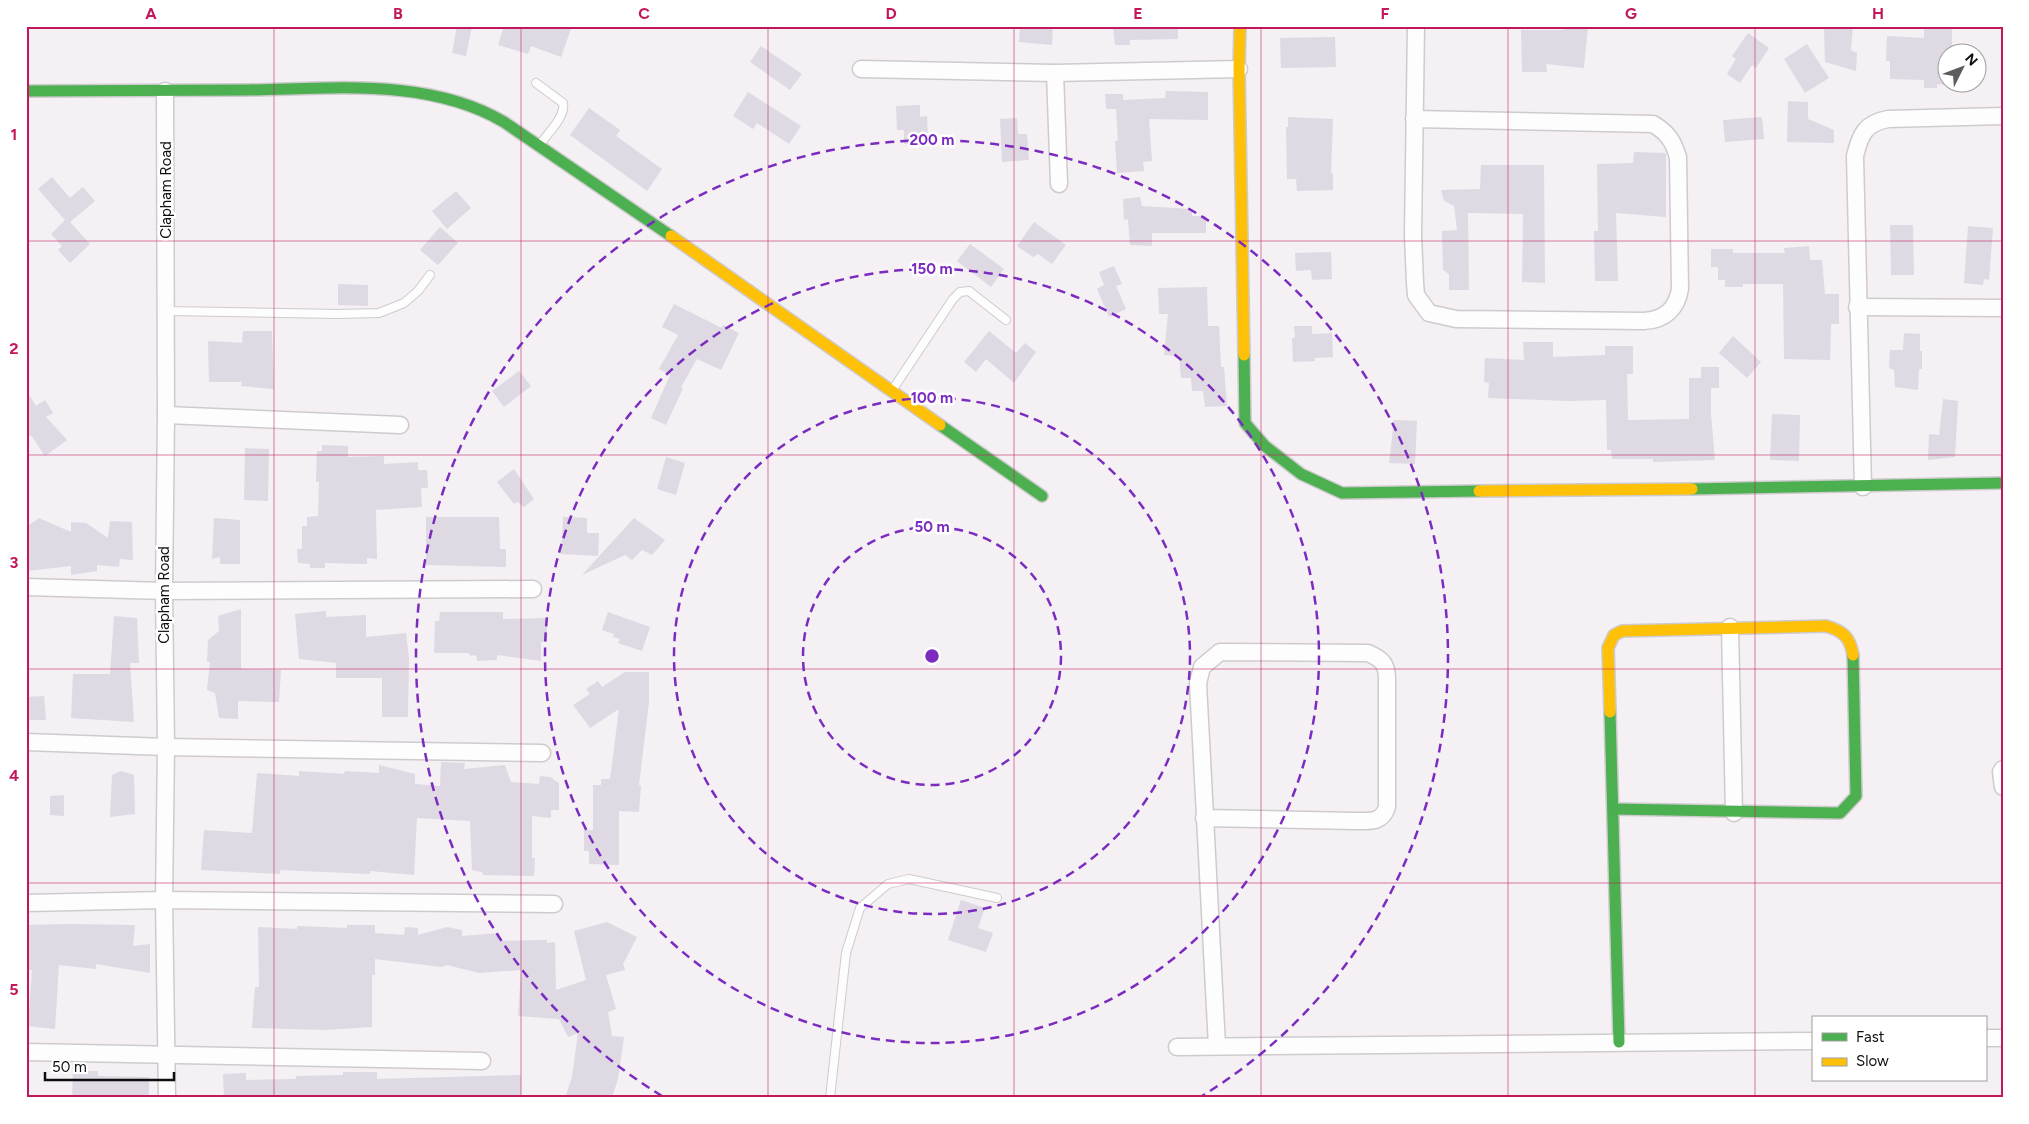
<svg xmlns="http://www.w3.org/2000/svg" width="2029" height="1124" viewBox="0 0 2029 1124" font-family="Figtree,sans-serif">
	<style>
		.building { fill: #ded9e3 }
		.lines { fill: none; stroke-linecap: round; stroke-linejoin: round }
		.lane-casing { stroke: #cecbce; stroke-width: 10 }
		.street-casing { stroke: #cecbce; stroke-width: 19 }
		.fast-casing { stroke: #cecbce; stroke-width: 14 }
		.slow-casing { stroke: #cecbce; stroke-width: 14 }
		.lane { stroke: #fdfdfd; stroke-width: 8 }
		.street { stroke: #fdfdfd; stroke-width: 16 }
		.fast { stroke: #4caf50; stroke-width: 11 }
		.slow { stroke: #ffc107; stroke-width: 11 }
		.grid { fill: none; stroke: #c2185b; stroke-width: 1; stroke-opacity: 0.55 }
		.ring { fill: none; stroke: #7b2cbf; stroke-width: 2.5; stroke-dasharray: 9 6 }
		.labels { text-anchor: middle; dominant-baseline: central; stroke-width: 5; stroke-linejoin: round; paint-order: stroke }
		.street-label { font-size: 15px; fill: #0f0d0f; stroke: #fff }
		.centre { fill: #7b2cbf; stroke: #fff; stroke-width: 2.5 }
		.ring-label { font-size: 15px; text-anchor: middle; font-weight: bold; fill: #7b2cbf; stroke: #fff; stroke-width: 5; stroke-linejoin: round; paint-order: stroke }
		.neatline { fill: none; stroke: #c2185b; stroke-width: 2 }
		.grid-label { font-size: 16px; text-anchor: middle; font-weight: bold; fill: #c2185b }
	</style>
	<rect width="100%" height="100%" fill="#f4f0f4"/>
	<g class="building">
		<path d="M457 26H472L466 56 452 53Z"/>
		<path d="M504 26H572L561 57 531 46 528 54 498 45Z"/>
		<path d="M1020 26H1053L1052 45 1019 42Z"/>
		<path d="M1113 26H1178V39L1130 40V45H1115Z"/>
		<path d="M1565 26H1588L1584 68 1546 64 1547 72H1522L1521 30H1564Z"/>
		<path d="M1824 26H1853L1851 50 1857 53 1856 71 1825 62Z"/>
		<path d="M1924 26 1952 27V52H1946V85L1937 84V88H1924V80L1890 79V61H1886L1887 36 1924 38Z"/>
		<path d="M1748 33 1769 48 1756 68 1752 65 1740 83 1727 74 1736 59 1732 56Z"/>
		<path d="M1335 37 1336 67 1281 68 1280 38Z"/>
		<path d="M1807 44 1829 78 1805 93 1784 59Z"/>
		<path d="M761 46 802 74 790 90 750 62Z"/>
		<path d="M1166 91 1208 92V120L1149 119 1152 161 1143 162 1144 171 1117 173 1115 141H1118L1116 109H1106L1105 94H1123V100L1165 98Z"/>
		<path d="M748 92 801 126 789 144 757 123 753 129 733 116Z"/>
		<path d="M1788 101 1808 102V119L1834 130V143L1787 142Z"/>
		<path d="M920 105V117L927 116 928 143 904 144V130H897L896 106Z"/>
		<path d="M589 108 620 130 616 136 662 169 647 191 570 135Z"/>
		<path d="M1288 117 1333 119 1331 173H1333V190L1297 191 1296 179H1287L1286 127H1288Z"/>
		<path d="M1762 117 1764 139 1725 142 1723 120Z"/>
		<path d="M1017 118 1018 134H1027L1029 160 1002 162 1000 119Z"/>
		<path d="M1634 152 1666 153V217L1616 213 1618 281H1595L1594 231H1598L1597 164 1633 163Z"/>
		<path d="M1481 165H1544L1545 283 1522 282 1523 214 1468 213 1469 290H1449V274L1443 270 1442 231 1457 230 1454 206 1444 201 1441 190 1480 189Z"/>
		<path d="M52 177 70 198 83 187 95 201 70 222 90 244 70 263 58 250 62 246 51 234 65 220 38 189Z"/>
		<path d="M456 191 471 208 447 229 432 211Z"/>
		<path d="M1140 197 1142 206 1192 209V216H1206V233H1152V246L1130 245 1128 219 1124 220 1123 199Z"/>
		<path d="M1034 222 1066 245 1052 264 1038 254 1033 257 1017 246Z"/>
		<path d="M1890 225H1913L1914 275H1891Z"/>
		<path d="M1968 226 1993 228 1989 280 1984 279 1983 285 1964 283Z"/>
		<path d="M440 227 458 243 438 265 420 250Z"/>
		<path d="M970 244 1004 269 991 287 957 261Z"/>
		<path d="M1809 246 1810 260H1822L1825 294H1839V324H1831L1830 360 1784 359 1783 284H1743V287H1725V280H1718V267H1711V249H1733V253H1785L1784 248Z"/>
		<path d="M1331 252 1332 279 1312 280 1311 270 1296 271 1295 253Z"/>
		<path d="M1114 266 1122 284 1116 286 1126 309 1109 317 1097 289 1104 285 1099 272Z"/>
		<path d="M338 284 368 285V306L338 305Z"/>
		<path d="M1207 287 1208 326H1219L1221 367H1224L1227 406 1205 407 1203 391H1192L1191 378H1181L1179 356 1164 355 1168 314H1159L1158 288Z"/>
		<path d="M674 304 722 328 723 325 739 333 721 370 697 359 681 387 683 388 666 425 651 418 670 375 659 369 678 335 662 327Z"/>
		<path d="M1294 326H1312V334L1332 333 1333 357 1315 358V361L1293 362 1292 338H1295Z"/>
		<path d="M243 331H272L274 389 241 386 242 382H209L208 341 242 343Z"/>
		<path d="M989 331 1016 353 1025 343 1036 352 1014 383 986 359 976 372 964 362Z"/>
		<path d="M1904 333 1920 334V351H1922V369H1919L1918 390 1895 387 1894 370 1889 368 1890 350H1903Z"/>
		<path d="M1733 336 1761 362 1747 378 1719 353Z"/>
		<path d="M1523 342H1553V357L1605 355V346H1633V374H1627L1628 420 1689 419V378H1701V367H1719V388H1711V414L1715 460 1653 462V459H1612L1611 450H1607L1606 400 1569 401 1488 398 1489 383 1484 382 1485 358 1524 360Z"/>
		<path d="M519 371 531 386 504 407 492 391Z"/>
		<path d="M26 390 36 406 45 400 53 413 46 417 67 440 45 456 31 435 26 438Z"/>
		<path d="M1943 399 1958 401 1955 457 1928 460 1929 434 1939 435Z"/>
		<path d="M1772 414 1800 415 1799 461 1770 460Z"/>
		<path d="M1394 420 1417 421 1415 464 1389 463Z"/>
		<path d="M322 445 348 446V457L384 456V464L418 462V470H427L428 488H421L422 507 376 510 377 559 367 558V564L325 563V568H310V564L298 563 297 549H302V526H307V517L318 516 319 482H316L317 451H322Z"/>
		<path d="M245 448 269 449 268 501 244 500Z"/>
		<path d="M666 457 685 463 676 495 657 489Z"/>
		<path d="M514 469 534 499 524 507 518 502 514 504 497 482Z"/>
		<path d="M426 517H499L500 549H506V567L426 565Z"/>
		<path d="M563 517 587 518V533H599L598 556 561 554Z"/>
		<path d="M39 518 71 532V522L86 523 108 538 110 521 132 522 133 560 120 559 119 567 97 565V571L71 575V566L26 571V527Z"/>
		<path d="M214 518 240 520V564H220V557L212 559Z"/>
		<path d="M634 518 665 540 652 555 642 550 632 560 625 555 582 575Z"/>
		<path d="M241 609V669L281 670 279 702 238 701V719L219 718 215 693 207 690 210 662H207L208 640 219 631 218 616Z"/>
		<path d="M326 611V617L366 615V637L406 633 409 658 408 717H382V678H336V663L299 659 295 614Z"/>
		<path d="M440 612H503V619L547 618V642H541V661L497 655V660L477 661 476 655 470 656 469 653H434L435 621H439Z"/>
		<path d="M608 612 650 627 642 651 618 643 620 639 613 637 614 634 602 630Z"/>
		<path d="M114 616 137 618 139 663H130L134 722 71 718 73 674H110Z"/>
		<path d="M625 672H649V702L639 785 641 786 639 812 619 811V865L589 864V851H584V830H593V785H601V779H610L619 709 590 728 573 705 590 694 586 689 598 681 602 687Z"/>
		<path d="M44 696 46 720H27L26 697Z"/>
		<path d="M441 762 465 763 464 769 505 765 511 782 539 784 540 776 550 777 559 783V810H551V818L532 816V858H535L534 876 483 875 482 872 472 870 470 821 417 818 414 875 370 871V874L280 870V874L201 870 204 830 252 833 257 773 299 776V771L344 774 345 771 379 773V765L415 774V784L440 786Z"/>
		<path d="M121 771 134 775 135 814 110 817 112 775Z"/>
		<path d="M64 795V816L50 815V796Z"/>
		<path d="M961 900 985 908 978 928 993 933 986 952 948 940Z"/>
		<path d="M607 922 637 937 623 964 625 970 606 975 616 1009 608 1012 612 1036 624 1037 618 1079 612 1098H565L572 1077 578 1033 568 1037 559 1019 518 1016 521 970 479 973 447 965 442 967 375 959V975H372V1027L324 1030 252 1028 255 987H259L258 927 297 929V926L347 928V925H375V933L404 935 405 927 418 928V935L447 927 462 930V936L499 933 500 941 547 940V943L555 942 556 990 586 980 574 931Z"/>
		<path d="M68 924 135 925 133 946 150 944V973L96 964V969L59 965 55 1029 28 1026 32 970H26V925Z"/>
		<path d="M73 1071H98V1076L149 1077V1098H72Z"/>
		<path d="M343 1072H377V1079L521 1075V1098H224L223 1074 246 1073V1080L296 1079V1076L343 1075Z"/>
	</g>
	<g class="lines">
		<g class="lane-casing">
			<g id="lane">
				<path d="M536 83 563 103C566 116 548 133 541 143"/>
				<path d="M166 311 337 314 379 313 404 303 418 291 430 275"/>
				<path d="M893 389 953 299 960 292 969 291 1006 320"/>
				<path d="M830 1098 846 953 860 908 888 884 909 879 997 898"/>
			</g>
		</g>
		<g class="street-casing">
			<g id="street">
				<path d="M861 69 1055 73 1239 69"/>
				<path d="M1055 73 1059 184"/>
				<path d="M165 91 166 415 164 591 166 747 164 900 167 1098"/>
				<path d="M1414 119 1653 124C1668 133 1673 141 1678 157L1680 289C1677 308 1665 320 1644 321L1456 319 1429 313 1416 295 1415 283 1413 235 1416 26"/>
				<path d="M1857 307 2003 308"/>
				<path d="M166 415 400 425"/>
				<path d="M1863 487 1855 156C1860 135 1865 123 1888 119L2003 116"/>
				<path d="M26 587 164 591 533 589"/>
				<path d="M1730 627 1734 813"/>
				<path d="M26 742 166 747 542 753"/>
				<path d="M2003 769 2001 772 2003 787"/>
				<path d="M1204 818 1355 821C1370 821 1382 823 1387 807V679C1387 664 1382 659 1368 653L1220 652 1202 667 1198 683 1217 1046"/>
				<path d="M26 903 164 900 554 904"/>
				<path d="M1985 1038H2003"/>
				<path d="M1177 1047 1813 1041"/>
				<path d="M26 1052 482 1061"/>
			</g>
		</g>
		<g class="fast-casing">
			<g id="fast">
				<path d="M26 91C100 91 173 90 247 90 332 89 428 77 504 122L671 236"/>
				<path d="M1244 355 1245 423 1265 446 1301 474 1342 493 1479 491"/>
				<path d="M940 425 1042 496"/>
				<path d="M1692 489 2003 483"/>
				<path d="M1610 712 1619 1042"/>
				<path d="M1613 809 1840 813 1856 796 1853 655"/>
			</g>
		</g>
		<g class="slow-casing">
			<g id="slow">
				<path d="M1240 26 1239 69 1244 355"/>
				<path d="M671 236 940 425"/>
				<path d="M1479 491 1692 489"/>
				<path d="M1610 712 1608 648 1614 635 1622 631 1826 626C1843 631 1850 637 1853 655"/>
			</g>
		</g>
		<use href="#lane" class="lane"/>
		<use href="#street" class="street"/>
		<use href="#fast" class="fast"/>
		<use href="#slow" class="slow"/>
	</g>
	<path class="grid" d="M274 26V1098M521 26V1098M768 26V1098M1014 26V1098M1261 26V1098M1508 26V1098M1755 26V1098M26 241H2003M26 455H2003M26 669H2003M26 883H2003"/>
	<g class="ring">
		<circle cx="932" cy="656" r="129"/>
		<circle cx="932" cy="656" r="258"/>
		<circle cx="932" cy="656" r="387"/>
		<path d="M662 1096A516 516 0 1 1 1202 1096"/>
	</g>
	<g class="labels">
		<g class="street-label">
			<text transform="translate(166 190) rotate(-90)">Clapham Road</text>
			<text transform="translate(164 595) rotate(-90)">Clapham Road</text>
		</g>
	</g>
	<circle cx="932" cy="656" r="8" class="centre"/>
	<g class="ring-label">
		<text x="932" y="145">200 m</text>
		<text x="932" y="274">150 m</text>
		<text x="932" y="403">100 m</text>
		<text x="932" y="532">50 m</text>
	</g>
	<rect width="2029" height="1124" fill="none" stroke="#ffffff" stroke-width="55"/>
	<rect x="1812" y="1016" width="175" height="65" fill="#ffffff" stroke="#9f9e9f"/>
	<rect x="1822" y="1033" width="25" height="8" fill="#4caf50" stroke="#9f9e9f"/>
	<text x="1856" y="1042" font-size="15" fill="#0f0d0f">Fast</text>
	<rect x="1822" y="1058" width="25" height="8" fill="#ffc107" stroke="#9f9e9f"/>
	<text x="1856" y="1066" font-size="15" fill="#0f0d0f">Slow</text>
	<g transform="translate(1962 68) rotate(48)"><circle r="24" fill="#ffffff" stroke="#9f9e9f"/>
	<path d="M0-4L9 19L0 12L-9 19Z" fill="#5f5c5f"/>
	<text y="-8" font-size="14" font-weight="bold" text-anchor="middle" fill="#0f0d0f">N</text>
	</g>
	<path d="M45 1072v8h129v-8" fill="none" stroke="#0f0d0f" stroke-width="2.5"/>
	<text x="52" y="1072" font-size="15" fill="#0f0d0f" stroke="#ffffff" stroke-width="4" paint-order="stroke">50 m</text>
	<rect x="28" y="28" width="1974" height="1068" class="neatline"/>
	<g class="grid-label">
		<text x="151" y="19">A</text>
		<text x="398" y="19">B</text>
		<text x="644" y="19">C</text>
		<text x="891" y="19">D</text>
		<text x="1138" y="19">E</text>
		<text x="1385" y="19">F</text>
		<text x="1631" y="19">G</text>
		<text x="1878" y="19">H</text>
		<text x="14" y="140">1</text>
		<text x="14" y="354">2</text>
		<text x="14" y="568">3</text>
		<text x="14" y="781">4</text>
		<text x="14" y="995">5</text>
	</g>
</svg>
